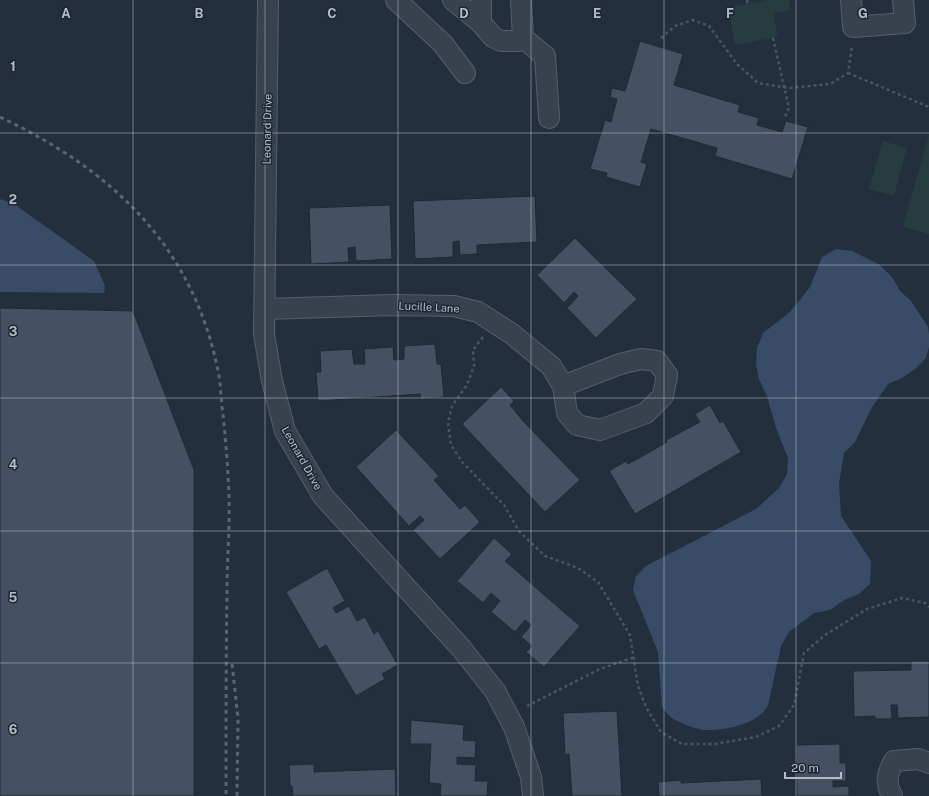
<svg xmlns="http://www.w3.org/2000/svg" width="929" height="796" viewBox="0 0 929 796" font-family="'Public Sans',sans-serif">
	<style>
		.green { fill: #263c3f }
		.water { fill: #394c67 }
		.building { fill: #455162; stroke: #1f2835 }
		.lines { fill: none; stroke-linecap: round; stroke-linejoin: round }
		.minor-casing { stroke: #565f6c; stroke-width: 22 }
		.path { stroke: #44595c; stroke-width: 2.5; stroke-dasharray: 3 3; stroke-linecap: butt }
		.minor { stroke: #38414e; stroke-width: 20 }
		.rail { stroke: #5a6575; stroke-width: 3; stroke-dasharray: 4 4; stroke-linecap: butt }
		.grid { fill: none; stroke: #b4bcc9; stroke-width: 1; stroke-opacity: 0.55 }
		.labels { text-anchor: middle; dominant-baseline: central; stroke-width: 3; stroke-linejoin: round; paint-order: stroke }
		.street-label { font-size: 11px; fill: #b4bcc9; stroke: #1d2633 }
		.grid-label { font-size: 13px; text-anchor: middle; font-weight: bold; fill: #b4bcc9; stroke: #1d2633; stroke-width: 3; stroke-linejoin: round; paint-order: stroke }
	</style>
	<rect width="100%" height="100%" fill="#242f3e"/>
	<g class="green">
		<path d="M767 0H789L790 10 773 13 778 37 735 45 728 8Z"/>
		<path d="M929 134V234L903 227Z"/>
		<path d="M883 141 907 148 894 196 869 189Z"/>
	</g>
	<g class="water">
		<path d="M0 199 14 204 94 261 105 286 104 293 0 292Z"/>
		<path d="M836 249 852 251 880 265 892 277 900 291 911 301 928 327 929 334V347L926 358 915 369 902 378 888 384 871 409 855 442 844 453 839 484 841 516 871 561 870 584 859 594 844 600 830 610 814 613 789 632 781 646 768 705C759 724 725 731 705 730 695 729 684 724 675 720 670 718 666 712 662 707L658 652 633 590 636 576 646 566 756 509 779 488 787 474 788 458 776 428 767 396 759 379 756 364 757 348 763 333 789 313 799 301 810 287 822 257Z"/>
	</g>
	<g class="building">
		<path d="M640 41 683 54 674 85 740 105 738 112 759 118 757 125 782 132 786 121 808 127 792 179 715 156 717 148 651 129 641 162 647 164 640 187 606 177 607 173 590 169 605 120 611 122 617 99 610 97 612 88 625 91Z"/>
		<path d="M535 196 537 242 477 245V254L460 255 459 241 453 242V257L415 259 413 201Z"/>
		<path d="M390 205 392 259 356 261 355 247 348 248 349 262 311 264 309 208Z"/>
		<path d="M575 238 637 299 596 338 567 308 578 296 574 292 564 303 537 275Z"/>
		<path d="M0 308 133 311 194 470V796H0Z"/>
		<path d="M435 344 437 364H441L444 397 421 399 420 394 318 401 316 372H321L320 351 352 349 354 364H365L364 349 393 347 394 360 404 359V346Z"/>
		<path d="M501 387 514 401 510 405 524 422 580 480 545 512 462 424Z"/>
		<path d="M710 405 720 423 723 421 741 452 635 514 609 471 626 461 628 464 648 453 667 442 666 440 700 422 695 414Z"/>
		<path d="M396 430 439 476 434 480 460 509 465 505 480 522 440 559 413 530 424 520 420 516 409 526 356 467Z"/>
		<path d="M494 538 512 554 505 561 580 626 544 667 526 652 532 646 521 637 531 625 525 620 515 632 491 612 500 601 491 593 483 603 457 581Z"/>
		<path d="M327 568 345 601 333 608 336 613 349 606 357 621 365 617 374 634 378 631 398 665 382 674 385 679 356 696 326 645 319 649 286 592Z"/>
		<path d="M911 661H929V717L898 718 897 705H891L892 719H875V716L854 717 853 671 911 670Z"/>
		<path d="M617 711 622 796H572L569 754 565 755 563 713Z"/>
		<path d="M411 720 464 725 463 740 476 741 475 758 457 757V764L476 765 475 781H488L487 796H440L441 784 429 783 431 744H410Z"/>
		<path d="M840 744V763H846V781H833V787L849 786V796H797L796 745Z"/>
		<path d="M314 764V772L395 769 396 796H293L292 786H290L289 765Z"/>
		<path d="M761 779 762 796H659L658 782 681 780V783Z"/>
	</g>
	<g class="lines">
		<g class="minor-casing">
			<g id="minor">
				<path d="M268 0 264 334 272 381 285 431 323 496 461 648 495 691 514 727 531 777 533 796"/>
				<path d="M396 0 443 44 465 73"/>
				<path d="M453 0 481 23 493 37 501 41H519L523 38"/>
				<path d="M481 0V23"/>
				<path d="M521 0 523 38 545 56 549 118"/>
				<path d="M851 0 853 27 905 23 903 0"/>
				<path d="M265 309 393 305 454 306 478 312 512 334 551 366 563 386 567 413 577 425 600 430 646 413 663 396 667 375 657 361 641 359 620 364 563 386"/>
				<path d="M892 796C885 782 887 774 894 761L918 759 929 763"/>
			</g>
		</g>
		<g class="path">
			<path d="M747 0 748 4"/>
			<path d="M661 38 675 26 693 20 709 26 737 64 758 83 789 88 830 84 848 73 852 46"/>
			<path d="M773 38 789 108 784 119"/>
			<path d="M848 73 929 107"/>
			<path d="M483 337 473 350 474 366 467 385 452 406 448 423 451 445 462 462 504 505 519 531 545 556 578 568 598 582 630 635 638 686 646 707 661 732 682 744H715L756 737 779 726 794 705 804 653 825 635 867 609 902 598 925 603 929 607"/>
			<path d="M527 706 600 669 635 657"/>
		</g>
		<use href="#minor" class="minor"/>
		<g class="rail">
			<path d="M0 117C114 171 195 248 219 376 221 389 221 402 223 415 226 442 228 469 229 496 230 527 227 559 227 590 226 658 226 727 226 796"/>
			<path d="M232 664 238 718 237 796"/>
		</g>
	</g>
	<path class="grid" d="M133 0V796M265 0V796M398 0V796M531 0V796M664 0V796M796 0V796M0 133H929M0 265H929M0 398H929M0 531H929M0 663H929"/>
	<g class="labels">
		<g class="street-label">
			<text transform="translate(267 129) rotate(-89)">Leonard Drive</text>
			<text transform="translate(429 307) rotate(3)">Lucille Lane</text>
			<text transform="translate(302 458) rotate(61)">Leonard Drive</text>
		</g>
	</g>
	<g class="grid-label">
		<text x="66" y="18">A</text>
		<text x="199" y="18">B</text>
		<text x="332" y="18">C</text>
		<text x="464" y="18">D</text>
		<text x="597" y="18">E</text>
		<text x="730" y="18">F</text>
		<text x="863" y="18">G</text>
		<text x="13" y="71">1</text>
		<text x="13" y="204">2</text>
		<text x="13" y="336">3</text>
		<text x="13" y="469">4</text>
		<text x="13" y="602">5</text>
		<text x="13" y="734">6</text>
	</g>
	<path d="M785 772v6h56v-6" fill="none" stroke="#b4bcc9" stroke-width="2"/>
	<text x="791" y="772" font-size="12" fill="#b4bcc9" stroke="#1d2633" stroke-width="3" paint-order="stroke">20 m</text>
</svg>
